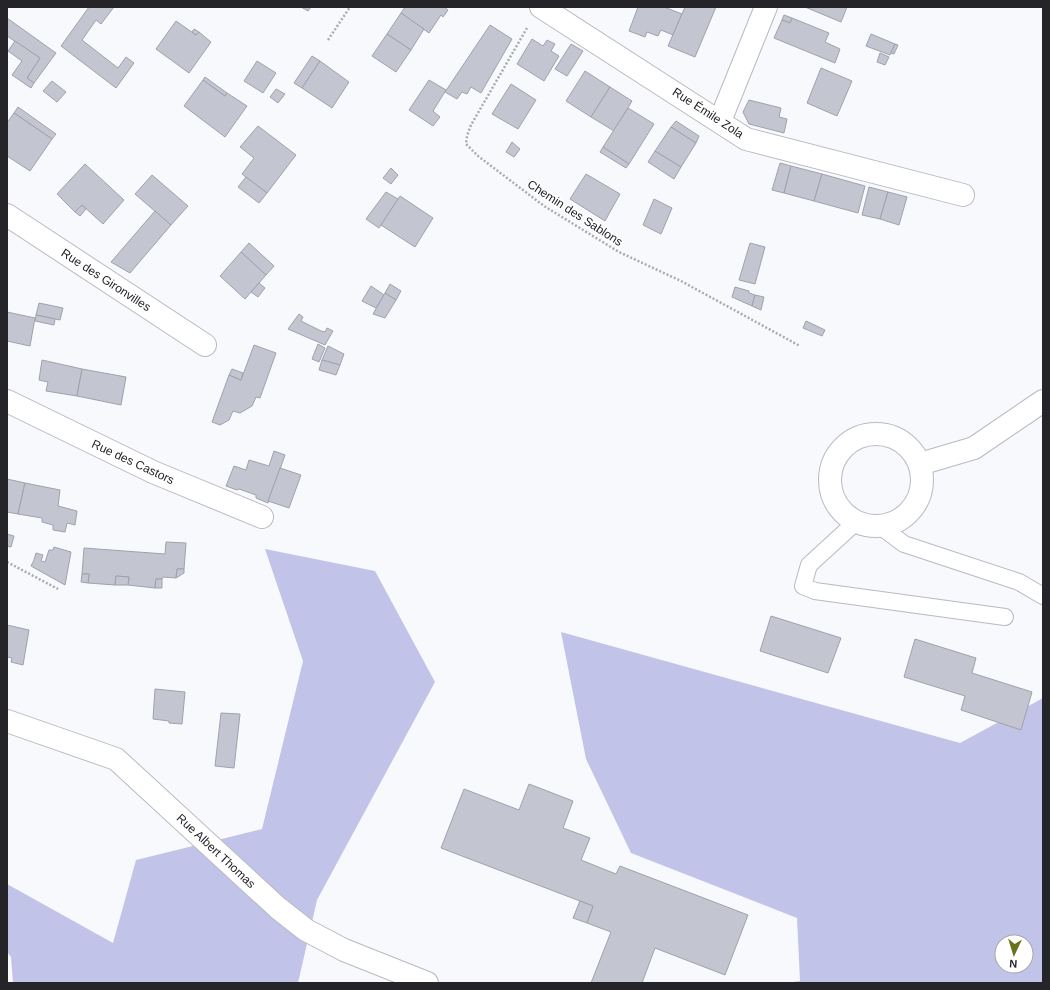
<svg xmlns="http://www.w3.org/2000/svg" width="1050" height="990" viewBox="0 0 1050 990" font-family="Helvetica,sans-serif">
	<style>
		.green { fill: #c1c4e8; fill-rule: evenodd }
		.building { fill: #c3c5d0; stroke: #a0a1ac }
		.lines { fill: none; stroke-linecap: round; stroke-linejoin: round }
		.lane-casing { stroke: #b8b9c4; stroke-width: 18 }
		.street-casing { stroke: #b8b9c4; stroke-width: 24 }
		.path { stroke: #aaabaf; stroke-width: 2.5; stroke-dasharray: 2 2; stroke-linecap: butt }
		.lane { stroke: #fff; stroke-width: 16 }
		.street { stroke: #fff; stroke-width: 22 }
		.labels { text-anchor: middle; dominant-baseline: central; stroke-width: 3; stroke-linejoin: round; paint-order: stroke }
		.street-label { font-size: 12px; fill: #242429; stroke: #fff }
	</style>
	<rect width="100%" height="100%" fill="#f8f9fd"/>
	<g class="green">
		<path d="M265 549 375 571 435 682 317 900 298 983H13L11 957 7 952V884L113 943 136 860 262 829 303 661Z"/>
		<path d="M561 632 960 743 1043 698V983H786L800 981 797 918 631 853 586 759ZM1002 942H1026V966H1002Z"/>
	</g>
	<g class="building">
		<path d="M89 7H114L101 24 96 20 82 40 118 68 126 57 134 63 116 88 61 46Z"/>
		<path d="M301 7H311L308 11Z"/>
		<path d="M405 7H444L448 10 443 17 441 15 429 33 401 13Z"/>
		<path d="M638 7H664L682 14 673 35 661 30 658 36 647 32 645 37 629 31Z"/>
		<path d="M685 7H716L695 57 668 46Z"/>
		<path d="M805 7H847L841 22Z"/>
		<path d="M401 13 424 29 411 50 387 34Z"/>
		<path d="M784 15 792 18 790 23 782 20Z"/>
		<path d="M7 18 56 53 34 83 27 78 40 58 7 36Z"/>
		<path d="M792 18 829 33 825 42 840 49 835 63 774 38 782 20 790 23Z"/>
		<path d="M176 21 196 35 199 32 211 42 189 73 156 49Z"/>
		<path d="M490 25 512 39 481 93 471 87 467 94 462 92 457 99 445 92Z"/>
		<path d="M194 29 199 32 196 35 192 32Z"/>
		<path d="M387 34 411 50 396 72 372 56Z"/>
		<path d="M871 34 895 44 890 55 866 46Z"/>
		<path d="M532 39 543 46 547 40 555 44 551 51 559 56 544 81 517 64Z"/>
		<path d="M15 41 40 58 27 78 34 83 31 88 12 75 22 61 8 51Z"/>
		<path d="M571 44 583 51 567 76 555 69Z"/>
		<path d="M895 44 898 45 894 54 891 53Z"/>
		<path d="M880 53 889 57 885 65 877 62Z"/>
		<path d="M312 56 320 61 302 88 294 83Z"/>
		<path d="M257 61 276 73 263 93 244 81Z"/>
		<path d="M320 61 349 82 332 108 302 88Z"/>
		<path d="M821 68 852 81 837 116 807 103Z"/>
		<path d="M585 71 610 87 591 117 566 101Z"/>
		<path d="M205 77 227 93 225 96 203 80Z"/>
		<path d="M203 80 225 96 227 93 247 106 225 137 184 106Z"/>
		<path d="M429 80 446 90 433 111 440 117 433 126 409 110Z"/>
		<path d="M52 81 66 92 57 102 43 91Z"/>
		<path d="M511 84 536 100 518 129 492 114Z"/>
		<path d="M610 87 632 101 614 131 591 117Z"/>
		<path d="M276 89 285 94 278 103 270 97Z"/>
		<path d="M749 100 781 108 779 117 787 119 784 133 749 124 743 112Z"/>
		<path d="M18 107 56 134 52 139 14 113Z"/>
		<path d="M628 108 654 124 629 164 603 147Z"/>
		<path d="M14 113 52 139 30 171 7 156V123Z"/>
		<path d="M676 121 699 136 696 143 671 127Z"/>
		<path d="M258 126 296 155 267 193 242 174 254 158 240 147Z"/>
		<path d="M671 127 696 143 681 167 655 151Z"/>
		<path d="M512 142 520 149 514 157 506 152Z"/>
		<path d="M603 147 629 164 626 168 600 152Z"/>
		<path d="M655 151 681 167 674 179 648 162Z"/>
		<path d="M780 163 791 166 784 193 772 190Z"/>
		<path d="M85 164 124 200 103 224 82 205 75 212 57 194Z"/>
		<path d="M791 166 822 174 814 201 784 193Z"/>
		<path d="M391 168 398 175 391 184 383 178Z"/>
		<path d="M586 174 620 194 605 221 570 199Z"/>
		<path d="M822 174 865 186 858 213 814 201Z"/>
		<path d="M152 175 188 206 171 225 135 194Z"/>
		<path d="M246 177 267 193 259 203 238 187Z"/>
		<path d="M869 187 888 192 880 219 862 215Z"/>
		<path d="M386 192 398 199 379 228 366 219Z"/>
		<path d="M888 192 907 197 899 225 880 219Z"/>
		<path d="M400 196 433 218 415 247 381 225Z"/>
		<path d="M654 199 672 208 661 234 643 225Z"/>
		<path d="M82 205 86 209 80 216 75 212Z"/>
		<path d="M155 211 171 225 130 273 111 262Z"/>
		<path d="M249 243 274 266 266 275 241 252Z"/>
		<path d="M750 243 765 247 755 284 739 280Z"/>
		<path d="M241 252 266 275 245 299 220 276Z"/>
		<path d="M259 283 265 288 258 297 251 292Z"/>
		<path d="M390 284 401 291 396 300 385 293Z"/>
		<path d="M371 286 384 295 376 308 362 301Z"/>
		<path d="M735 287 749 291V293L755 295 752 306 732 297Z"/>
		<path d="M385 293 396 300 385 318 373 314Z"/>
		<path d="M755 295 764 297 761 310 752 306Z"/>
		<path d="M39 303 63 308 60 320 36 315Z"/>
		<path d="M7 312 35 318 30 346 7 341Z"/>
		<path d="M299 314 303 317 301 321 321 331 325 332 327 328 333 331 325 345 288 329Z"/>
		<path d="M36 315 55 319 54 325 35 321Z"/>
		<path d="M806 321 825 330 822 336 803 328Z"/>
		<path d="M318 344 325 348 319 362 312 359Z"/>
		<path d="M254 345 276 353 260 398 256 397 252 406 240 413 233 411 229 420 220 425 212 422 229 375 241 380Z"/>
		<path d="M328 346 344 354 340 365 322 360Z"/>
		<path d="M42 360 82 369 77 396 46 391 48 382 39 380Z"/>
		<path d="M322 360 340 365 336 375 319 370Z"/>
		<path d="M82 369 126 377 121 405 77 396Z"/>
		<path d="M232 369 243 373 241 380 229 375Z"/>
		<path d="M274 451 285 455 268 503 256 498V495L239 489 237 490 226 486 234 466 246 470 249 460 269 466Z"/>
		<path d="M280 468 301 475 289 508 268 501Z"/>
		<path d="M7 479 25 483 18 514 7 512Z"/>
		<path d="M25 483 60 490 58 506 77 511 75 525 67 523 65 532 53 530V525L42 522V518L18 514Z"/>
		<path d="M7 534 14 536 11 547 7 546Z"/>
		<path d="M166 542 186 543 184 569H177L176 578 163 577 162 579H156L155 588 128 585 129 577 116 576 115 585 88 583 89 574H82L84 548 165 554Z"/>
		<path d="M54 547 71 552 65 585 31 566 34 560 36 553 43 555 41 561 45 562 49 550H53Z"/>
		<path d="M177 569H184V573L176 578Z"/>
		<path d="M82 574H89L88 583 81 582Z"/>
		<path d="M116 576 129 577 128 585H115Z"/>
		<path d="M156 579H162V588H155Z"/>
		<path d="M771 616 841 638 828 673 760 651Z"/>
		<path d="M7 625 29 630 23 665 11 662 12 658 7 657Z"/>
		<path d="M915 639 976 658 972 673 1032 692 1021 730 961 710 965 696 904 677Z"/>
		<path d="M155 689 185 692 182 724 169 723V721L153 719Z"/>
		<path d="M221 713 240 714 234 768 215 766Z"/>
		<path d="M529 784 573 801 563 828 590 838 581 860 616 874 620 866 748 915 725 975 655 948 642 983H591L611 932 587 923 593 906 441 848 464 789 519 810Z"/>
		<path d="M580 901 593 906 587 923 573 918Z"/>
	</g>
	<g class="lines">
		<g class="lane-casing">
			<g id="lane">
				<path d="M856 522 809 565 803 586 815 591 1005 617"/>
				<path d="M880 526 904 544 1019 582 1043 596"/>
			</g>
		</g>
		<g class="street-casing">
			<g id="street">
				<path d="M541 7 746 139 963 195"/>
				<path d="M720 121 766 7"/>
				<path d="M7 215 205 345"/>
				<path d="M7 401 153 472 262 517"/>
				<circle cx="876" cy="480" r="46"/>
				<path d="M920 464 974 448 1043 401"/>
				<path d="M7 721 116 759 278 908 306 930 344 950 427 983"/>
			</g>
		</g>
		<g class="path">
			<path d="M527 28 471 125 467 136 466 144 478 156 544 206 619 252 681 281 800 346"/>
			<path d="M328 40 350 7"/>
			<path d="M7 562 58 589"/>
		</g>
		<use href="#lane" class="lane"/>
		<use href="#street" class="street"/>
	</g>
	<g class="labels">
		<g class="street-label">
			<text transform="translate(708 113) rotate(33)">Rue Émile Zola</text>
			<text transform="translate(575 213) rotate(33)">Chemin des Sablons</text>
			<text transform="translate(106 280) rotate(33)">Rue des Gironvilles</text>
			<text transform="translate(133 462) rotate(25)">Rue des Castors</text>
			<text transform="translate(216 851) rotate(43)">Rue Albert Thomas</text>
		</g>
	</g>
	<rect width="1050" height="990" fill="none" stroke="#242429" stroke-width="16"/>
	<g transform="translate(1014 954) rotate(184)"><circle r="19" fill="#ffffff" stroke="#a7a7a9"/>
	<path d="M0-3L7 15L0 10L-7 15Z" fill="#69721b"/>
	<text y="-6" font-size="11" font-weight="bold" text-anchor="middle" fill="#242429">N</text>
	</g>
</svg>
